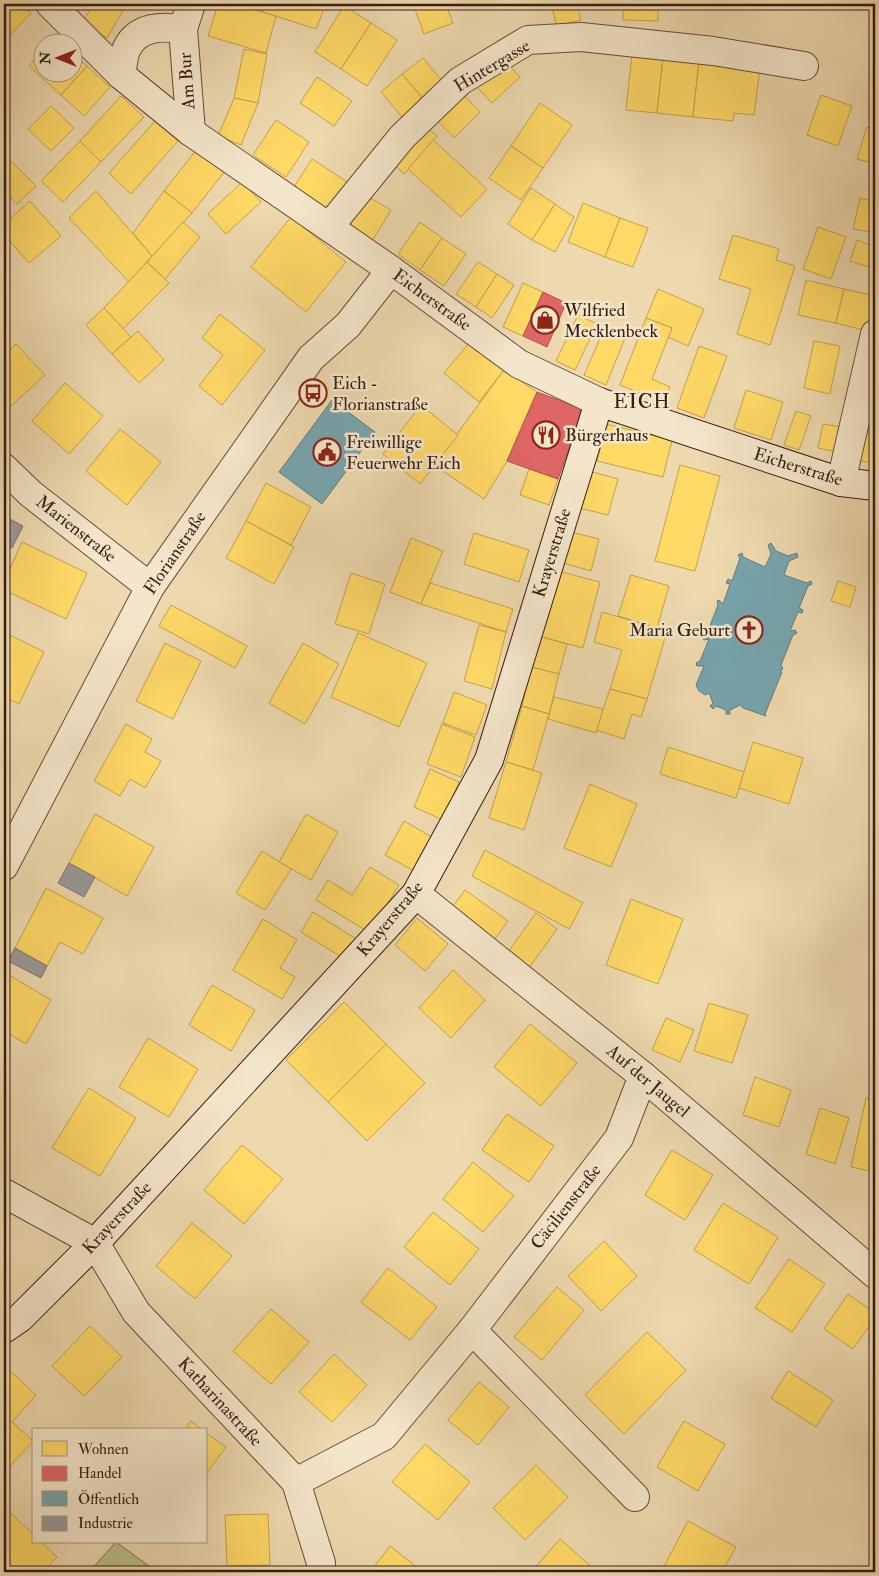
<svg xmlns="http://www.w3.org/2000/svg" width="879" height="1576" viewBox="0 0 879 1576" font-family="'IM FELL Double Pica',serif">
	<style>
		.green { fill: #bbbf89; stroke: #7a6e4e }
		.homes { fill: #ffd966; stroke: #c3a14d }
		.shops { fill: #e06666; stroke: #ae504d }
		.public { fill: #76a5af; stroke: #637c80 }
		.industry { fill: #999; stroke: #7c7471 }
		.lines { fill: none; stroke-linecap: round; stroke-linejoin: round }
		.street-casing { stroke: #664c3a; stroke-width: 30 }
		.secondary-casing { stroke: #381d14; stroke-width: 30 }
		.street { stroke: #f4e6ca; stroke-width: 28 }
		.secondary { stroke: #f4e6ca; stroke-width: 28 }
		.labels { text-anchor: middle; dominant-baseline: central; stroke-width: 5; stroke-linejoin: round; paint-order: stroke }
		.street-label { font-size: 18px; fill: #381d14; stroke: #f4e6ca }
		.poi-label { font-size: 18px; fill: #381d14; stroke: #f4e6ca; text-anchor: start }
		.quarter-label { font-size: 20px; letter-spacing: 1px; fill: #381d14; stroke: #f4e6ca }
	</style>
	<rect width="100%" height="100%" fill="#eed9ae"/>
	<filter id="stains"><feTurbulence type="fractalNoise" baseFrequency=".004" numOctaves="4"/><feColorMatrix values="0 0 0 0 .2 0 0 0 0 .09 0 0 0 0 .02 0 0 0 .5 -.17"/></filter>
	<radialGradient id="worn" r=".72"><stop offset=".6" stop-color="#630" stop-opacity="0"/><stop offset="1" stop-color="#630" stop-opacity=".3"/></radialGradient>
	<path class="green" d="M116 1542 157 1572H89Z"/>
	<g class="homes">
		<path d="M4 4H21L31 13 5 40Z"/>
		<path d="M94 4H127L107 38 82 23Z"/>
		<path d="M218 4H234L276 16 266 53 208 36Z"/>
		<path d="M265 4H326L316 29 263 12Z"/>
		<path d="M419 4H446L453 23 424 34 414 6Z"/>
		<path d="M551 4H577L581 20 557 26Z"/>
		<path d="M623 4H658V21L623 20Z"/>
		<path d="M344 6 371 23 341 69 315 52Z"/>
		<path d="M371 23 397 40 367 86 341 69Z"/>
		<path d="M56 37 62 42H51Z"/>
		<path d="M244 49 267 54 258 103 234 98Z"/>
		<path d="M42 52V72H72V52L87 66 61 95 29 66Z"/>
		<path d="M632 54 663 58 657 113 626 110Z"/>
		<path d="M423 58 443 82 423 99 402 74Z"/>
		<path d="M663 58 699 61 693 117 657 113Z"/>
		<path d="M504 60 520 77 492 103 476 86Z"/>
		<path d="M699 61 760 68 754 115 734 113 733 121 693 117Z"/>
		<path d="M87 66 110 87 84 116 61 95Z"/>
		<path d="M402 74 423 99 402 117 381 92Z"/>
		<path d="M317 77 352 101 334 126 300 103Z"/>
		<path d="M459 90 480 112 454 138 433 116Z"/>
		<path d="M821 95 852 106 838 146 807 135Z"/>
		<path d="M121 96 144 117 101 162 80 141Z"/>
		<path d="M234 98 258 103 241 145 218 136Z"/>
		<path d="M540 103 572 125 543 168 511 146Z"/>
		<path d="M51 106 74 128 51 151 28 129Z"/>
		<path d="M276 120 309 142 286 177 253 155Z"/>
		<path d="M155 121 178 141 131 194 109 173Z"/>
		<path d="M423 124 437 136 404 174 391 161Z"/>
		<path d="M867 127 875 130V164L857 159Z"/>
		<path d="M433 140 487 189 461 217 408 169Z"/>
		<path d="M80 141 101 162 63 202 41 181Z"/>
		<path d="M511 146 543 168 521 200 489 178Z"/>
		<path d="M197 149 225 171 192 213 164 191Z"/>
		<path d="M4 154 36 186 17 204 4 191Z"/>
		<path d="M312 159 349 183 331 211 294 187Z"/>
		<path d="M242 182 261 202 226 234 208 214Z"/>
		<path d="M531 188 555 204 532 240 508 224Z"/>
		<path d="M96 191 152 256 129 282 69 218Z"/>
		<path d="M164 191 192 213 152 256 133 233Z"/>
		<path d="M367 196 391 210 372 241 349 227Z"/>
		<path d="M860 198 875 202V233L853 229Z"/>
		<path d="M30 201 61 236 29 263 4 235V224Z"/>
		<path d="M583 203 620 218 605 257 568 242Z"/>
		<path d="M555 204 574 217 555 252 532 240Z"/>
		<path d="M291 217 346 262 306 312 251 267Z"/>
		<path d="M620 218 648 228 633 267 605 257Z"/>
		<path d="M183 222 200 237 165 279 147 262Z"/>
		<path d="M420 222 442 238 420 270 398 254Z"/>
		<path d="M818 227 846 237 831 279 803 269Z"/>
		<path d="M733 235 779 249 776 260 795 266 770 345 737 334 751 289 719 279Z"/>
		<path d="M442 238 466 254 444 286 420 270Z"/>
		<path d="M857 240 875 247V269L850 261Z"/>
		<path d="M147 262 169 283 123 329 104 308Z"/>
		<path d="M478 262 497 274 476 307 456 294Z"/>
		<path d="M497 274 514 285 492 318 476 307Z"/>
		<path d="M806 280 844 289 836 323 798 315Z"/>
		<path d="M523 283 543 292 523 336 503 327Z"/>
		<path d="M658 289 704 309 688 346 668 337 672 328 646 318Z"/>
		<path d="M844 289 875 296 867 331 836 323Z"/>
		<path d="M104 308 131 337 112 354 86 325Z"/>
		<path d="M220 314 265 350 222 405 199 386 223 355 202 338Z"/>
		<path d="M578 315 597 324 575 370 556 361Z"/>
		<path d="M646 318 672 328 652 379 670 387 664 403 620 385Z"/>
		<path d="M604 329 625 338 606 385 584 375Z"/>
		<path d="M138 331 164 360 139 383 112 354Z"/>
		<path d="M814 341 840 346 830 394 804 388Z"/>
		<path d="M470 342 504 370 479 402 444 373Z"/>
		<path d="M16 344 45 375 10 407 4 400V355Z"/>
		<path d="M699 346 727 356 704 418 677 408Z"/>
		<path d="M504 370 537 392 507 461 484 499 434 465Z"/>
		<path d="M65 383 103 416 69 454 32 421Z"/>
		<path d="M746 390 783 402 771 440 734 428Z"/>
		<path d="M421 405 458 435 420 484 383 454Z"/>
		<path d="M796 411 811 416 799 450 784 445Z"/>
		<path d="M862 420 875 422V463L854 460Z"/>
		<path d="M606 424 672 440 663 477 597 461Z"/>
		<path d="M823 424 842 427 838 452 818 448Z"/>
		<path d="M120 429 161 462 127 505 86 471Z"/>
		<path d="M680 465 720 476 695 571 655 561Z"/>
		<path d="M529 469 558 479 549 505 520 495Z"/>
		<path d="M589 471 618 479 608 515 579 508Z"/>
		<path d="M266 483 311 507 291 545 246 521Z"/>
		<path d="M246 521 294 547 274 584 226 558Z"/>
		<path d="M567 531 599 539 591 571 559 562Z"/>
		<path d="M474 533 529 550 519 582 464 564Z"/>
		<path d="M411 538 443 551 421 604 390 592Z"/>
		<path d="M22 542 87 573 66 619 4 590V582Z"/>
		<path d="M554 570 600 582 583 648 538 636Z"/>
		<path d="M351 573 385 584 369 634 335 624Z"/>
		<path d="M631 575 669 586 657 628 618 616Z"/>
		<path d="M838 581 856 587 850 607 831 601Z"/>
		<path d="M430 583 513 609 506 632 421 604Z"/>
		<path d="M171 605 247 646 235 668 159 626Z"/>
		<path d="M602 612 667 631 647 699 610 689 622 650 594 642Z"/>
		<path d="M479 625 506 632 492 689 464 681Z"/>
		<path d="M4 632 44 652 19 704 4 697Z"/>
		<path d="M358 633 427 663 399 727 331 697Z"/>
		<path d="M538 636 567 644 559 674 531 667Z"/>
		<path d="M165 643 201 661 173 719 136 701Z"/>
		<path d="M303 643 339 664 305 724 269 703Z"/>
		<path d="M531 667 559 674 549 714 522 706Z"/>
		<path d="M610 689 647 699 641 717 632 714 624 739 596 730Z"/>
		<path d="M454 692 487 705 476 735 443 723Z"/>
		<path d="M554 697 603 709 596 733 548 719Z"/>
		<path d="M522 706 549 714 533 770 506 762Z"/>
		<path d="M126 724 152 739 145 752 161 761 145 788 130 779 120 796 94 781Z"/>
		<path d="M442 724 475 737 461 777 427 764Z"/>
		<path d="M4 735 9 737 4 748Z"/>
		<path d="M753 742 803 758 789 804 739 788Z"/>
		<path d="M668 747 744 772 736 798 660 774Z"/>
		<path d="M506 762 542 773 524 830 489 818Z"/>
		<path d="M430 769 459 782 443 820 414 807Z"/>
		<path d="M590 784 637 804 611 867 564 848Z"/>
		<path d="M95 814 154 847 127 896 69 863Z"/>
		<path d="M306 814 338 832 311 880 279 862Z"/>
		<path d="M404 821 432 837 414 871 385 855Z"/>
		<path d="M485 850 583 903 569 929 472 876Z"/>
		<path d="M262 851 291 869 265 910 236 893Z"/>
		<path d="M370 867 399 885 370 933 316 900 328 880 352 895Z"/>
		<path d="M46 888 103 918 83 954 60 942 47 966 15 948Z"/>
		<path d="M465 890 508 921 494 940 451 909Z"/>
		<path d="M631 899 683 919 658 984 606 965Z"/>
		<path d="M313 912 358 940 346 960 301 932Z"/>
		<path d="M536 913 557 929 529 968 508 952Z"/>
		<path d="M417 918 448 944 425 971 395 945Z"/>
		<path d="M263 919 297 940 280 968 295 977 282 999 233 970Z"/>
		<path d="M453 970 485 1000 451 1038 419 1008Z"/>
		<path d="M4 972 51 1000 26 1044 4 1031Z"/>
		<path d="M212 985 255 1010 231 1051 189 1025Z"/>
		<path d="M344 1002 386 1044 328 1102 286 1060Z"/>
		<path d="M709 1003 748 1015 732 1063 694 1051Z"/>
		<path d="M666 1018 694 1030 680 1062 652 1050Z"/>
		<path d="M530 1024 577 1063 541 1106 494 1067Z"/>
		<path d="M148 1038 198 1069 169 1117 119 1087Z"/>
		<path d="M386 1044 425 1083 367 1141 328 1102Z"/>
		<path d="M755 1077 791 1090 779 1127 743 1115Z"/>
		<path d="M89 1088 136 1118 100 1176 52 1148Z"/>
		<path d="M866 1098 875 1100V1172L851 1167Z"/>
		<path d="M820 1108 849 1118 835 1164 806 1154Z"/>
		<path d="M507 1114 554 1146 529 1182 482 1150Z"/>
		<path d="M242 1145 283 1179 244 1224 204 1190Z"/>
		<path d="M672 1150 713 1175 685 1220 645 1195Z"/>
		<path d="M473 1162 514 1196 483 1232 443 1199Z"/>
		<path d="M723 1203 778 1237 749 1284 694 1250Z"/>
		<path d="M433 1212 479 1249 450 1285 404 1247Z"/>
		<path d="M192 1223 232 1256 195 1299 156 1266Z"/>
		<path d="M604 1241 637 1276 601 1311 568 1276Z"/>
		<path d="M789 1259 825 1284 792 1332 755 1308Z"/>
		<path d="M388 1268 437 1307 410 1340 361 1302Z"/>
		<path d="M557 1287 584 1310 542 1360 514 1337Z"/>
		<path d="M848 1294 875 1313V1318L853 1349 824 1329Z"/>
		<path d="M271 1309 309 1342 271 1384 233 1351Z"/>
		<path d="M90 1326 122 1357 84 1396 52 1366Z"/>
		<path d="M647 1332 686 1370 624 1434 585 1395Z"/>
		<path d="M334 1354 367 1385 332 1422 299 1392Z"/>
		<path d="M4 1365 36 1395 12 1422 33 1441 4 1473Z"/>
		<path d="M788 1371 833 1400 816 1427 771 1398Z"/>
		<path d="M479 1382 509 1407 478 1445 448 1420Z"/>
		<path d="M191 1421 202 1430H184Z"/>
		<path d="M684 1421 725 1444 698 1491 657 1467Z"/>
		<path d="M206 1433 226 1447 206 1474Z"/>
		<path d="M425 1444 470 1482 438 1520 392 1482Z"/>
		<path d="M536 1465 568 1497 525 1540 493 1508Z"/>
		<path d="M7 1510 34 1535V1542H41L57 1557 43 1572H4V1514Z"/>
		<path d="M268 1514 270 1565 227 1566 225 1515Z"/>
		<path d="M688 1521 736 1547 722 1572H661Z"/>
		<path d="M560 1539 595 1570 593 1572H531Z"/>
		<path d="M390 1546 423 1572H370Z"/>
	</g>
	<g class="shops">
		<path d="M543 292 566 303 547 347 523 336Z"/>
		<path d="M537 392 583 409 558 479 507 461Z"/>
	</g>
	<g class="public">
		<path d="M332 400 375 432 322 504 279 472Z"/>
		<path d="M771 543 776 551 788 556 797 553 798 557 789 561 784 575 807 583 811 581 812 584 808 586 799 608 803 610 802 613 798 612 790 631 795 630 797 633 793 635 781 665 783 669 780 670 782 672 765 714 766 716 743 708 740 705 730 710V714H726V710L716 706 713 709 710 706 713 703 709 693 705 695 699 691 696 685 704 666H697L696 663 700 661 709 639 704 640 702 637 706 636 718 605 717 601 719 600 723 604 730 584 726 583 728 579 732 581 740 558 738 555 742 553 743 557 765 567 771 554 768 545Z"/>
	</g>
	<g class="industry">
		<path d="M4 516 23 526 12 548 4 544Z"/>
		<path d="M69 863 95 877 84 897 58 883Z"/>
		<path d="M15 948 47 966 41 978 8 961Z"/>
	</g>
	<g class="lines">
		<g class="street-casing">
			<g id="street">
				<path d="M50 4 121 75 191 132 391 270 519 364 599 402"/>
				<path d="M121 75C123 67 123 55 127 48 138 26 162 26 183 29"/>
				<path d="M191 132 183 29 191 4"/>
				<path d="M329 227 402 137 460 81 528 40 581 37 713 51 804 66"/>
				<path d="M4 468 31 494 150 587"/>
				<path d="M841 482 875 334"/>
				<path d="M4 866 150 587 311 358 348 325 391 270"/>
				<path d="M416 894 643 1076 875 1274"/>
				<path d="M4 1193 95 1243 136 1312 296 1482 321 1563 320 1572"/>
				<path d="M472 1330 635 1497"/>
				<path d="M296 1482 384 1436 472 1330 619 1138 643 1076"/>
			</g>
		</g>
		<g class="secondary-casing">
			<path id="secondary" d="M4 1329 20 1318 95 1243 416 894 489 760 599 402 841 482 875 486"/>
		</g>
		<use href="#street" class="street"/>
		<use href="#secondary" class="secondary"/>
	</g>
	<defs>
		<g id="shop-ring" transform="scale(1.4375)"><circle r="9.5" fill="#f4e6ca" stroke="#8f2418" stroke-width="1.5"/><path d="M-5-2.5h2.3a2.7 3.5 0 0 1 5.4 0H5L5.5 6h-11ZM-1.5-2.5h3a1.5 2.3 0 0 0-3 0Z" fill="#8f2418"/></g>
		<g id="bus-ring" transform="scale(1.4375)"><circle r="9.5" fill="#f4e6ca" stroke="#8f2418" stroke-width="1.5"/><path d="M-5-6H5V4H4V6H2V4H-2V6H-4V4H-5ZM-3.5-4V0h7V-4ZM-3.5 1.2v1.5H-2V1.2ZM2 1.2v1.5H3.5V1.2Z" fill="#8f2418"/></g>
		<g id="restaurant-ring" transform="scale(1.4375)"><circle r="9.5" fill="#f4e6ca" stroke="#8f2418" stroke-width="1.5"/><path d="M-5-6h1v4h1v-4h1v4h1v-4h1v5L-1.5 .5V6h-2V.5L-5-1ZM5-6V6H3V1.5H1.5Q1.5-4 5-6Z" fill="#8f2418"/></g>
		<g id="civic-ring" transform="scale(1.4375)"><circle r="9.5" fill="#f4e6ca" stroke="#8f2418" stroke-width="1.5"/><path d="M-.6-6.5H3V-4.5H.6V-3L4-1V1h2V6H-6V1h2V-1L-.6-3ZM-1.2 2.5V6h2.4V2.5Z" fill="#8f2418"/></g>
		<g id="church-ring" transform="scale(1.4375)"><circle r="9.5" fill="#f4e6ca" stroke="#8f2418" stroke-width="1.5"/><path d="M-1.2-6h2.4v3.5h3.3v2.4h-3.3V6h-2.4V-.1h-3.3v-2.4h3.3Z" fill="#8f2418"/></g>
	</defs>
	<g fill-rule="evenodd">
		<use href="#shop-ring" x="545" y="320"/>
		<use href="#bus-ring" x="313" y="393"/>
		<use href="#restaurant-ring" x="546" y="435"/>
		<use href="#civic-ring" x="327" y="452"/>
		<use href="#church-ring" x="749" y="630"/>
	</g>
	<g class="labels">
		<g class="street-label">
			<text transform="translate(492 66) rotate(-31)">Hintergasse</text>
			<text transform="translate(187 81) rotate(-94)">Am Bur</text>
			<text transform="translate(432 300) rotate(36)">Eicherstraße</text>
			<text transform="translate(798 467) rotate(17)">Eicherstraße</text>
			<text transform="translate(76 529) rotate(38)">Marienstraße</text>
			<text transform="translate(175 553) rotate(-56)">Florianstraße</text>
			<text transform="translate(552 553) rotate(-73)">Krayerstraße</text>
			<text transform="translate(390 919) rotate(-50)">Krayerstraße</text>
			<text transform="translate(648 1081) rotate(40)">Auf der Jaugel</text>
			<text transform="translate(566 1207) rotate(-52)">Cäcilienstraße</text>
			<text transform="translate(117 1218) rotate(-47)">Krayerstraße</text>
			<text transform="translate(220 1402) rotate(47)">Katharinastraße</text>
		</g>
		<g class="poi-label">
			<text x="564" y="310">Wilfried<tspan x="564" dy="21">Mecklenbeck</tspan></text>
			<text x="332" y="383">Eich -<tspan x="332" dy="21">Florianstraße</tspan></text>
			<text x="565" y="435">Bürgerhaus</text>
			<text x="346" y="442">Freiwillige<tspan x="346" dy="21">Feuerwehr Eich</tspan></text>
			<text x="730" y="630" text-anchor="end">Maria Geburt</text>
		</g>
		<g class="quarter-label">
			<text x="642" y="401">EICH</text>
		</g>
	</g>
	<rect width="879" height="1576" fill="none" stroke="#eed9ae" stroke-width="20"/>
	<rect x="5" y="5" width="869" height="1566" fill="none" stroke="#381d14" stroke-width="2.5"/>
	<rect x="10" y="10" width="859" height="1556" fill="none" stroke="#381d14"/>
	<rect x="32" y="1428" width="175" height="115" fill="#f4e6ca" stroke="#a99681"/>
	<rect x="42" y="1441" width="25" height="15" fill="#ffd966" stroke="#a99681"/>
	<text x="78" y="1454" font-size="15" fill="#381d14">Wohnen</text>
	<rect x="42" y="1466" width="25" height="15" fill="#e06666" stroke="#a99681"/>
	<text x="78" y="1478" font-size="15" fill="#381d14">Handel</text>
	<rect x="42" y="1491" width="25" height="15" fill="#76a5af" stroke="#a99681"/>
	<text x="78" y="1504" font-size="15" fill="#381d14">Öffentlich</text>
	<rect x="42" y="1516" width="25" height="15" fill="#999999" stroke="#a99681"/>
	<text x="78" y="1528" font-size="15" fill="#381d14">Industrie</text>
	<g transform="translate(58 58) rotate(270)"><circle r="24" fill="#f4e6ca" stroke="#a99681"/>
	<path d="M0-4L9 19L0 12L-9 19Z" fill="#8f2418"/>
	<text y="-8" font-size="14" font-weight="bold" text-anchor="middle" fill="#381d14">N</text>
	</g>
	<rect width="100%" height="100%" filter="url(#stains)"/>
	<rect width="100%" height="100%" fill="url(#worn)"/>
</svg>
